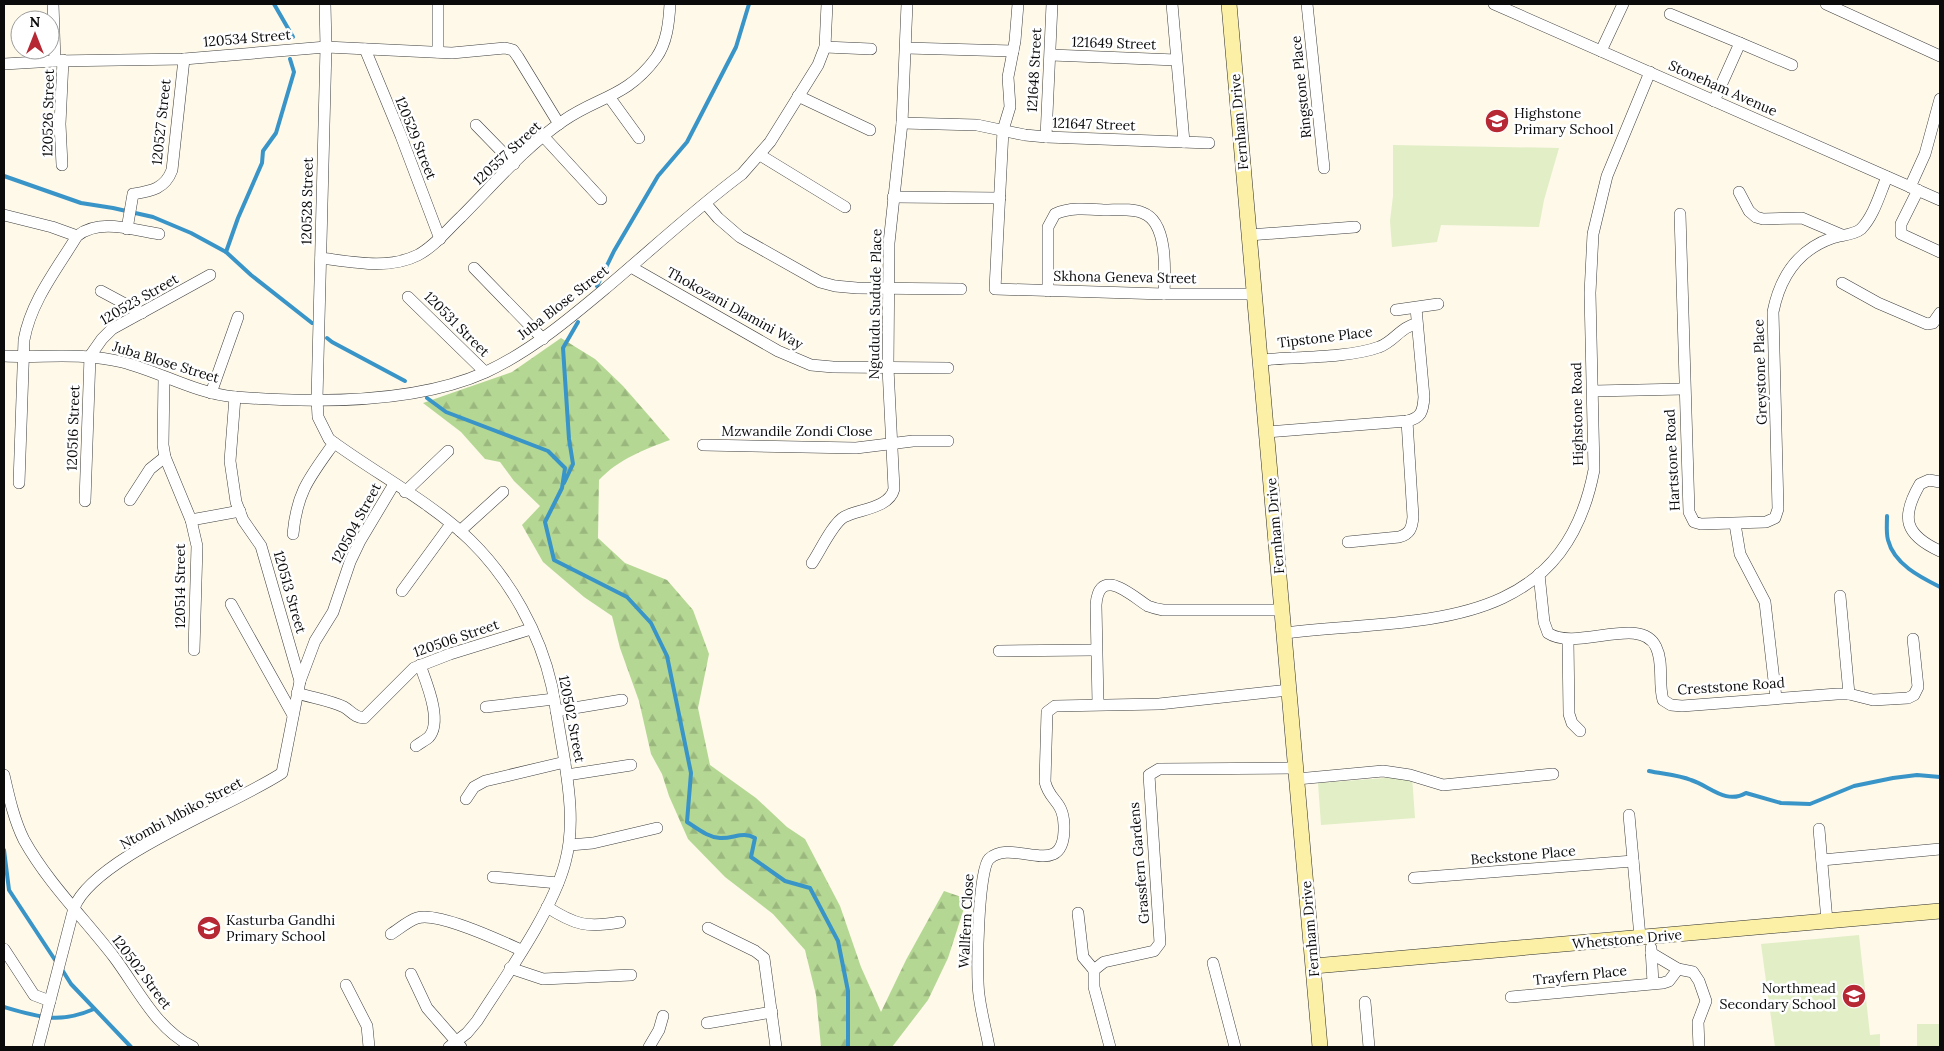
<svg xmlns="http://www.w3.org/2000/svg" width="1944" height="1051" viewBox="0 0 1944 1051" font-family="Lora,serif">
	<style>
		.forest { fill: url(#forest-firs) }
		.pitch { fill: #e2eec6 }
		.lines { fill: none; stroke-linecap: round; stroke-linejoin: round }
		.stream { stroke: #3994c8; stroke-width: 4 }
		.street-casing { stroke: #3e3e3e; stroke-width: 12 }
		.secondary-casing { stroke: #2d2d2d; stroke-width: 16 }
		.street { stroke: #fff; stroke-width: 11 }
		.secondary { stroke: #fcefa6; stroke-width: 15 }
		.labels { text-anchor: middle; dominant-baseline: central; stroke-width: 5; stroke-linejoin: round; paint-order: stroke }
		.street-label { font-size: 14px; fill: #0b0b0b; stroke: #fff }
		.poi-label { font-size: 14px; fill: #0b0b0b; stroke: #fff; text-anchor: start }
	</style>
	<defs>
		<pattern id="forest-firs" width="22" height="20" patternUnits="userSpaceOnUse" patternTransform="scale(1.25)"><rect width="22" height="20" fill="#b5d794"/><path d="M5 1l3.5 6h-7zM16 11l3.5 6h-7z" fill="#9ab77e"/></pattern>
	</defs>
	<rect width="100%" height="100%" fill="#fef9e9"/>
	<path class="forest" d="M561 338 595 359 623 386 670 440C643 450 619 459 599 480L598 538 625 563 667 580 693 610 709 654 698 708 710 765 756 798 787 827 805 839 840 906 861 967 881 1012 906 960 944 891 967 899 948 958 928 1000 892 1047H821L816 995 805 950 773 914 725 877 688 839 669 796 662 774 651 754 639 701 620 648 612 616 584 597 543 562 522 525 540 506 514 481 500 462 485 459 461 432 423 403 512 372Z"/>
	<g class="pitch">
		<path d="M1393 145 1559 148 1544 200 1539 227 1441 225 1437 242 1392 247 1390 221 1393 196Z"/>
		<path d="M1412 776 1415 818 1321 825 1318 783Z"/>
		<path d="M1859 935 1870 1035 1880 1034V1047H1775L1761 944Z"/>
		<rect x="1917" y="1024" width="23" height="23"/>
	</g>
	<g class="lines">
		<g class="stream">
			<path d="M274 4 293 37"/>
			<path d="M4 176 81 203 113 208 153 217 191 233 226 252 251 275 312 323"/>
			<path d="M226 252 238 218 262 163 263 151 276 133 294 72 290 59"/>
			<path d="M597 286 614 251 658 176 687 142 736 47 749 4"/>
			<path d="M327 338 332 342 405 381"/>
			<path d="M427 398 446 412 548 451 565 468 562 488 545 522 554 560 627 597 651 623 667 656 691 773 687 822C697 828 707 837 720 838 733 839 743 831 755 838L751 857 785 881 810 888 838 941 848 991V1047"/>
			<path d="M564 483 573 464 569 439 563 348 578 322"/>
			<path d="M1887 516C1887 524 1886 533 1888 540 1894 564 1920 577 1940 587"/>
			<path d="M1649 771C1663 774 1678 775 1691 780 1710 786 1726 805 1746 793L1781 803 1810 804 1854 786 1893 778 1917 775 1940 777"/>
			<path d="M4 850 9 890 57 963"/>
			<path d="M61 968 71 984 131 1047"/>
			<path d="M4 1007C38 1017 60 1024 94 1009"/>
		</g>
		<g class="street-casing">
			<g id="street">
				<path d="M53 4 55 61"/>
				<path d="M325 4 326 47 317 399 318 417 329 439C373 472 431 502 470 540 510 579 540 633 552 687 556 708 559 729 563 751 569 787 575 827 565 863 552 912 505 977 477 1021L467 1033 449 1047"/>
				<path d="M438 4V52"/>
				<path d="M1018 4 1015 41 1008 77 1010 107 1003 130 995 289 1164 294H1254"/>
				<path d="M1172 4 1184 142"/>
				<path d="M1307 4 1324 168"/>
				<path d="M1494 4 1940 200"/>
				<path d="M1826 4 1940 56"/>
				<path d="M1670 14 1740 43 1714 101"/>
				<path d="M1740 43 1792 65"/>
				<path d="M825 47 871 49"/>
				<path d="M906 48 1013 51"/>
				<path d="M365 49 401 136 440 239"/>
				<path d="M1601 51 1623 4"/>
				<path d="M1051 55 1176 60"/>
				<path d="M4 64 55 61 184 59 326 47 452 53 505 48 513 50 518 57 559 124"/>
				<path d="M798 96 870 130"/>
				<path d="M610 98 639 138"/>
				<path d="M902 123 977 125 1025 135 1046 137 1209 143"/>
				<path d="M476 125 514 164"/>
				<path d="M544 137 601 199"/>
				<path d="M1046 137 1052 4"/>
				<path d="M760 155 845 207"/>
				<path d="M62 165 60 124 63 60"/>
				<path d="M1910 187 1925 154 1940 99"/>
				<path d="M1918 190 1901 224V234L1940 252"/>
				<path d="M1739 192 1749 211 1756 217 1763 219 1802 218 1842 235"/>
				<path d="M893 197 1000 198"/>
				<path d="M706 204 718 218 740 237 820 282 835 286 857 288 961 289"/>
				<path d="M1680 214 1689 512 1694 522 1701 524 1766 522 1775 518 1778 509 1773 312C1780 277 1798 250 1832 238 1841 235 1854 235 1861 229 1874 216 1880 193 1887 177"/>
				<path d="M4 215 52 227 77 236"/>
				<path d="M127 229 133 194C151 191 165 189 172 170L184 59"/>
				<path d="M1249 235 1355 227"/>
				<path d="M321 258C352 262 389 270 418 255 435 246 447 230 461 217 493 185 525 147 563 121 599 96 626 98 656 58 667 43 669 22 670 4"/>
				<path d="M631 267 778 351 811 365 833 367 948 368"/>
				<path d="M474 268 543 339"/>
				<path d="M1842 283 1878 303 1927 324 1933 323 1940 313"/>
				<path d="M101 291 142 313"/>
				<path d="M1048 291V227L1055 214C1070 207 1089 209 1105 210 1117 210 1132 208 1143 213 1168 222 1165 272 1164 294"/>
				<path d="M408 297 485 372"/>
				<path d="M1396 310 1438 304"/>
				<path d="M4 356C43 358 83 352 122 362 161 372 194 393 235 397 312 403 415 404 486 372 531 351 569 319 606 288 651 250 695 209 742 174L770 142 818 65 825 47 827 4"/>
				<path d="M1260 360C1293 357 1350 358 1379 347 1394 342 1401 326 1417 324"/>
				<path d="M164 378 163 445 165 457 191 520 197 546 194 650"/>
				<path d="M1594 391 1684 389"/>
				<path d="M211 393 238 317"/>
				<path d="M235 397 230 461 236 502 243 520 261 546 300 681"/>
				<path d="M1266 432 1407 421C1421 418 1423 412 1424 397L1416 308"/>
				<path d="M703 445 856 448 913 441H948"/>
				<path d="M1940 482 1929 480 1920 484C1900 518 1905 535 1940 551"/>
				<path d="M19 483 24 340C31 301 57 269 77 236 100 218 132 230 159 234"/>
				<path d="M405 492 448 451"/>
				<path d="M130 500 150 469 165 457"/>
				<path d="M85 501 90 356 102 339 112 329 210 275"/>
				<path d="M191 520 240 511"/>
				<path d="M1735 524 1740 554 1765 602 1776 698"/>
				<path d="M460 531 503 492"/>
				<path d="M293 534C297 491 310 477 334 443"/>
				<path d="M1348 542 1399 537C1410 534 1412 528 1413 517L1407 421"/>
				<path d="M812 563C819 553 833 523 844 517 858 509 889 509 894 489L888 368 889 243 902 123 907 4"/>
				<path d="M1539 574 1544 622 1548 633C1576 652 1641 614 1656 647 1664 663 1658 683 1663 700L1671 705 1682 706 1837 694H1849L1873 700 1908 698 1914 695 1918 687 1913 639"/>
				<path d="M402 591 451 524"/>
				<path d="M1840 596 1849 694"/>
				<path d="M231 604 293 715"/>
				<path d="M1284 633C1415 617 1562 637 1594 470L1590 293 1593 234 1607 176 1650 72"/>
				<path d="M1568 640 1569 714 1572 723 1580 731"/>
				<path d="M999 651 1095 650"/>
				<path d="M297 693C313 698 329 700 344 707 351 711 355 718 364 718L414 668 450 654 531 629"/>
				<path d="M1098 704 1096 605C1099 564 1133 597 1148 606 1153 608 1157 609 1163 610H1282"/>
				<path d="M486 707 554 699"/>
				<path d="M556 711 622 700"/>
				<path d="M416 746C420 743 426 740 429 737 443 721 426 682 420 665"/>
				<path d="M4 775C9 797 14 820 24 840 48 883 84 918 114 957 138 989 156 1029 193 1047"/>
				<path d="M567 775 631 765"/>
				<path d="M1297 779 1383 771 1410 775 1443 785 1553 774"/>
				<path d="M466 799 474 787 485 781 565 762"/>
				<path d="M1629 815 1640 937"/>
				<path d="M1819 829 1827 921"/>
				<path d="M570 845 593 843 657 828"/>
				<path d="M1822 860 1940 849"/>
				<path d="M493 877 558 883"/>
				<path d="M1414 878 1633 861"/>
				<path d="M547 907C575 925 587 928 620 922"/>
				<path d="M1078 913 1083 957 1094 970"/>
				<path d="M708 928 755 951 764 958 776 1047"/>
				<path d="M391 934C399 929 408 921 417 918 437 911 501 941 521 950"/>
				<path d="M1651 948 1653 983"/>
				<path d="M4 949 34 995 50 1001"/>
				<path d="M1651 953 1678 969 1693 972 1699 981 1706 1001 1698 1022 1699 1047"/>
				<path d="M1213 963 1235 1047"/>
				<path d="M510 968 543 979 631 975"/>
				<path d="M411 974 427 1008 461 1047"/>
				<path d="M346 985 367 1026 369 1047"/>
				<path d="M1511 997 1663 983 1669 981 1678 969"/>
				<path d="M1365 1002 1369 1047"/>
				<path d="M707 1023 772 1012"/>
				<path d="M38 1047 74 908C94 857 234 805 282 773L300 681 315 641 333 612 350 562 360 541 394 484"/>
				<path d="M649 1047 659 1030 663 1016"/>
				<path d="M989 1047C986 1030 981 1012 979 995 976 976 978 870 989 859 1013 836 1066 884 1064 825 1063 800 1050 802 1045 782L1047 712 1055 706 1159 704 1289 690"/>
				<path d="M1110 1047 1094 987V970L1104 962 1154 951 1160 943 1149 775 1159 769 1296 768"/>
			</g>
		</g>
		<g class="secondary-casing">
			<g id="secondary">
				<path d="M1229 4 1320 1047"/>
				<path d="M1314 966 1940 911"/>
			</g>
		</g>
		<use href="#street" class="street"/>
		<use href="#secondary" class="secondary"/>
	</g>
	<defs>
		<g id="school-disc" transform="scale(1.25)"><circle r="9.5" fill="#b52834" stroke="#fff"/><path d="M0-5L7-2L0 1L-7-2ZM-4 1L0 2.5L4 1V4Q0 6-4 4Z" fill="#fff"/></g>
	</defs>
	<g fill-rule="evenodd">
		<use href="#school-disc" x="1497" y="121"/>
		<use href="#school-disc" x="209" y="928"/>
		<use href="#school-disc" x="1854" y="996"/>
	</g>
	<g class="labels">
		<g class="street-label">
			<text transform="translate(247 38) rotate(-5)">120534 Street</text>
			<text transform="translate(1114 43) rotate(2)">121649 Street</text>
			<text transform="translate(1034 70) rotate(-87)">121648 Street</text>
			<text transform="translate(1301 87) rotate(-96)">Ringstone Place</text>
			<text transform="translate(1723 88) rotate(24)">Stoneham Avenue</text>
			<text transform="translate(48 113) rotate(-89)">120526 Street</text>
			<text transform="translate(161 122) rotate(-84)">120527 Street</text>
			<text transform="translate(1239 122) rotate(-95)">Fernham Drive</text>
			<text transform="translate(1094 124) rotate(2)">121647 Street</text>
			<text transform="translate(416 138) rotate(68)">120529 Street</text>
			<text transform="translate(507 153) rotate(-43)">120557 Street</text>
			<text transform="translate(307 201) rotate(-89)">120528 Street</text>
			<text transform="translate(1125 277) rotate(1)">Skhona Geneva Street</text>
			<text transform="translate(139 299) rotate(-30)">120523 Street</text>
			<text transform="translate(563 302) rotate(-38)">Juba Blose Street</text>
			<text transform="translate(875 304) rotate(-89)">Ngududu Sudude Place</text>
			<text transform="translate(735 308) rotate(29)">Thokozani Dlamini Way</text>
			<text transform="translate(457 324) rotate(45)">120531 Street</text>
			<text transform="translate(1325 337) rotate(-7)">Tipstone Place</text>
			<text transform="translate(166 362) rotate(17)">Juba Blose Street</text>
			<text transform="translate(1760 372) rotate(-92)">Greystone Place</text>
			<text transform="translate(1577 414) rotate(-91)">Highstone Road</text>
			<text transform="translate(73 428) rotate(-88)">120516 Street</text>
			<text x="797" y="431">Mzwandile Zondi Close</text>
			<text transform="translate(1672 460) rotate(-93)">Hartstone Road</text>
			<text transform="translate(356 523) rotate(-62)">120504 Street</text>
			<text transform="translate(1275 526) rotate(-95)">Fernham Drive</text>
			<text transform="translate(180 586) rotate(-90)">120514 Street</text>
			<text transform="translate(290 592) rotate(74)">120513 Street</text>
			<text transform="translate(456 638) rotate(-19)">120506 Street</text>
			<text transform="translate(1731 686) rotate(-4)">Creststone Road</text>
			<text transform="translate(572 719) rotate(79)">120502 Street</text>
			<text transform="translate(181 813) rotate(-28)">Ntombi Mbiko Street</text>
			<text transform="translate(1523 855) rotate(-5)">Beckstone Place</text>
			<text transform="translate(1139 863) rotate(-95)">Grassfern Gardens</text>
			<text transform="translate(966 921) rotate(-87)">Wallfern Close</text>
			<text transform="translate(1310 929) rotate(-95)">Fernham Drive</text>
			<text transform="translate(1627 939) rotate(-5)">Whetstone Drive</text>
			<text transform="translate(142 972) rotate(53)">120502 Street</text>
			<text transform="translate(1580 975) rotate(-6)">Trayfern Place</text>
		</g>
		<g class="poi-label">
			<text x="1514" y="113">Highstone<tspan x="1514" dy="16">Primary School</tspan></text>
			<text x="226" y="920">Kasturba Gandhi<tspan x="226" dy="16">Primary School</tspan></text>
			<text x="1836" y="988" text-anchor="end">Northmead<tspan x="1836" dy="16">Secondary School</tspan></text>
		</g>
	</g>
	<rect width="1944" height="1051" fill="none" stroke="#0b0b0b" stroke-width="10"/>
	<g transform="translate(35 35)"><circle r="24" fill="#ffffff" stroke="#9d9d9d"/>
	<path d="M0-4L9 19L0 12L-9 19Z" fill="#b52834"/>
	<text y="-8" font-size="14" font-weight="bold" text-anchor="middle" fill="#0b0b0b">N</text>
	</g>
</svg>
